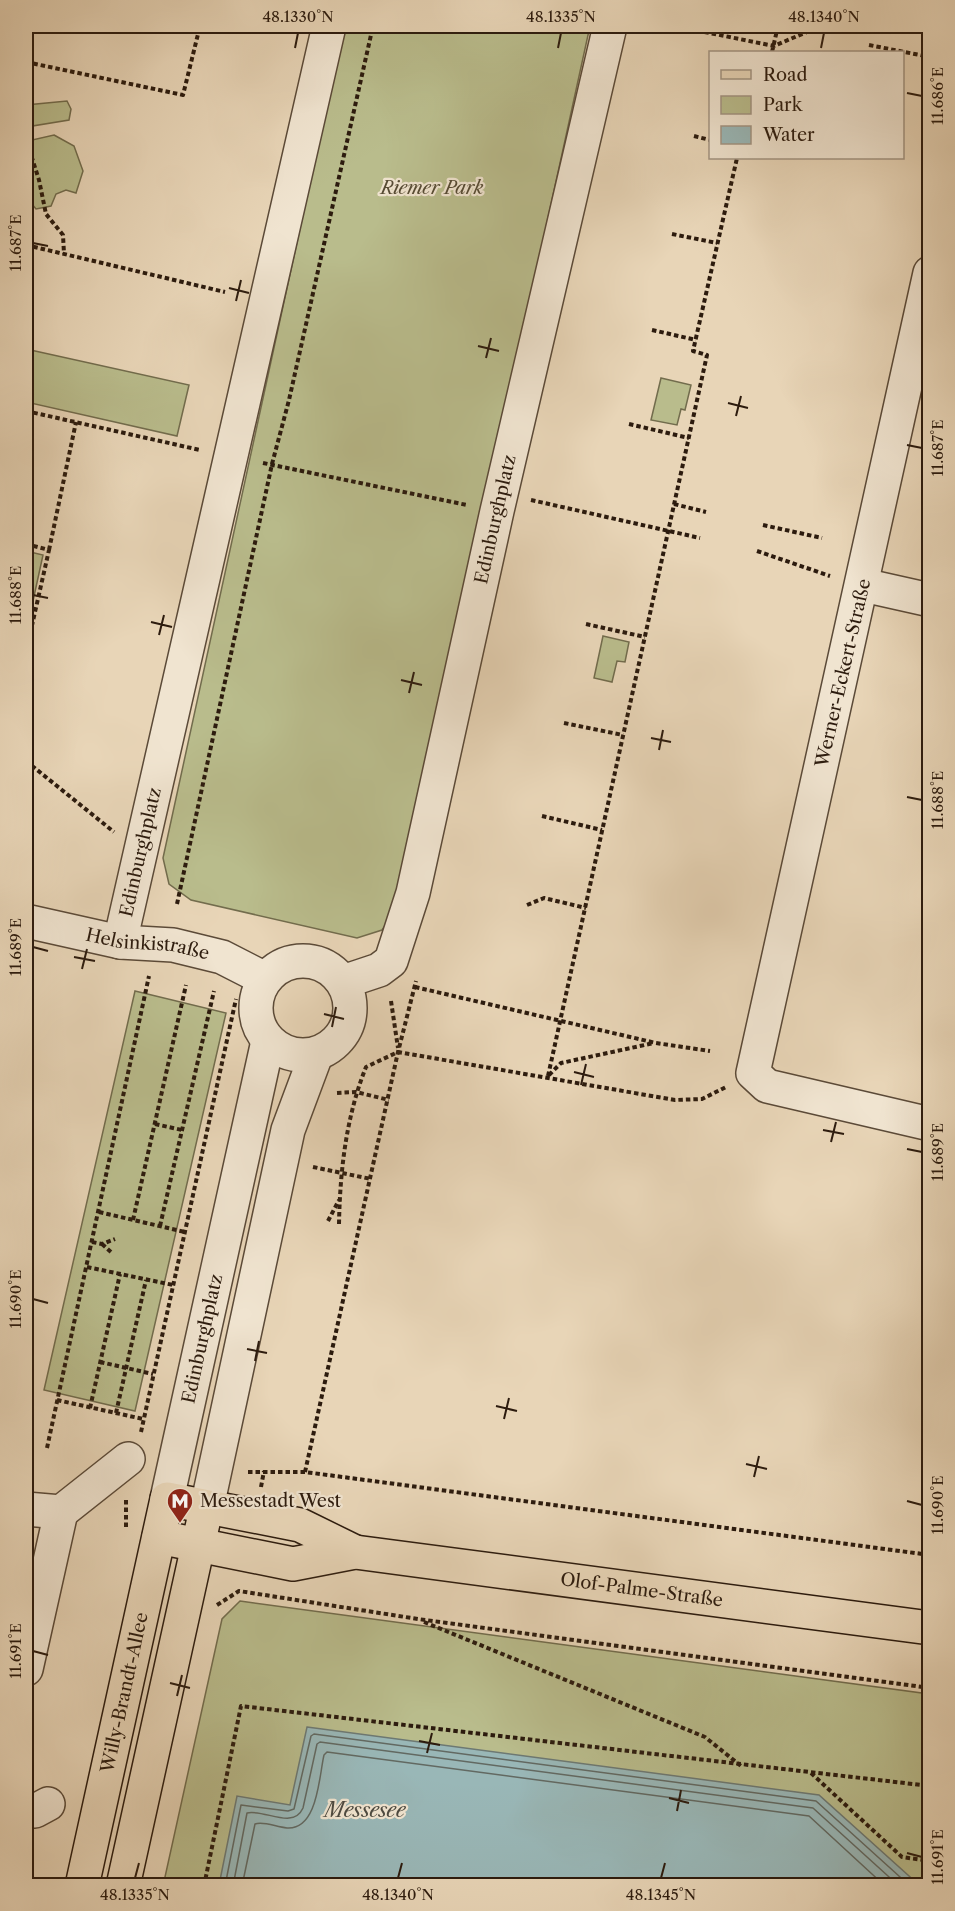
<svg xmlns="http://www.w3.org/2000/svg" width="955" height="1911" viewBox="0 0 955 1911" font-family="'Libre Caslon Text',serif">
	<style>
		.green { fill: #b9bc8c; stroke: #726c4d; stroke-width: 1.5 }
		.water { fill: #99b7b7; stroke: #6d7973; stroke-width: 1.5 }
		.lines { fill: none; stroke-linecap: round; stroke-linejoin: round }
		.shore { stroke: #626962; stroke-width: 1.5 }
		.minor-casing { stroke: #5b4a38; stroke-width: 36 }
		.major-casing { stroke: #2c1b0e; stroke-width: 36 }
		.path { stroke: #2c1b0e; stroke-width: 4; stroke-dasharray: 4.5 3; stroke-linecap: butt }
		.minor { stroke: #f0e4d0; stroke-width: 33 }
		.major { stroke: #e8d5b7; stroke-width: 33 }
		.ticks { fill: none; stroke: #2c1b0e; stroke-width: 2 }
		.labels { text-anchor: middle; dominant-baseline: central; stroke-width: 4.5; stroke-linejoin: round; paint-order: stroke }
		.park-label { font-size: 18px; font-style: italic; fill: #564b34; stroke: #f0e4d0 }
		.street-label { font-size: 18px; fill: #2c1b0e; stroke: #f0e4d0 }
		.poi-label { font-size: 18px; fill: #2c1b0e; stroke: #f0e4d0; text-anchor: start }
		.water-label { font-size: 20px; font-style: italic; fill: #4d4a41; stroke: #f0e4d0 }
		.neatline { fill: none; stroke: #2c1b0e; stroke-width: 2 }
		.ticks-label { font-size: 15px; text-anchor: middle; fill: #2c1b0e }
	</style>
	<rect width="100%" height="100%" fill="#e8d5b7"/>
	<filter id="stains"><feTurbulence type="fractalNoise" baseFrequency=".00333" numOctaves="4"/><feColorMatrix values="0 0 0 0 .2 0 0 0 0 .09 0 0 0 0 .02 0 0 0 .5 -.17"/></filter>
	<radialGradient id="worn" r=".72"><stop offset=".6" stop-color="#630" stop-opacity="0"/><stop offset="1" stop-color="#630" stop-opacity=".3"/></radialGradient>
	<g class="green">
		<path d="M344 26H590L397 909 382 930 357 938 191 900 169 884 163 858Z"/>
		<path d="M67 101 71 109 69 120 26 127V105Z"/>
		<path d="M54 135 74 146 83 171 76 193 66 190 56 194 51 206 36 209 26 197V139L28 141Z"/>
		<path d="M26 349 189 385 177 436 26 402Z"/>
		<path d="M661 378 691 385 685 410 681 409 677 425 651 420Z"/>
		<path d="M26 551 43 555 26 633Z"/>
		<path d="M603 636 629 642 625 662 617 661 612 682 594 678Z"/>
		<path d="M135 991 226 1013 135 1411 44 1390Z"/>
		<path d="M240 1601 929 1694V1885L163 1886 222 1619Z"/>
	</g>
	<path class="water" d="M307 1727 819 1795 919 1885H219L237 1796 290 1805Z"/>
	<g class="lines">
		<g class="shore">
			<path d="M225 1886 241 1805 288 1811 294 1809 311 1736 314 1734 816 1801 910 1886"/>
			<path d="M233 1886 247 1813C265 1809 293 1830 303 1808L317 1744 320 1742 813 1808 899 1886"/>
			<path d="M242 1886 255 1824C264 1821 276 1827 287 1828 318 1830 319 1776 324 1755L327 1752 809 1816 885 1886"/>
		</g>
		<g class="minor-casing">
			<g id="minor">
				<path d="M930 273 753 1073 767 1086 930 1124"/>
				<path d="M863 585 930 600"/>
				<path id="s1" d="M26 921 120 942 173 945 222 957 265 979"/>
				<path id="s2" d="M120 942 329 26"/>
				<circle cx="303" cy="1008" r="47"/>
				<path id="s3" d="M343 982 379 970 391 961 413 893 497 511 610 26"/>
				<path id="s4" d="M167 1499 268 1041"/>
				<path d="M207 1507 288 1130 316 1055"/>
				<path d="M26 1509 61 1512 128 1459"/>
				<path d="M26 1669 61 1512"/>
				<path d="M26 1810 35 1811 48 1804"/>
			</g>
		</g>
		<g class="major-casing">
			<g id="major">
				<path id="s5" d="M159 1537 293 1564 355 1552 930 1628"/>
				<path id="s6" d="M82 1886 167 1499 300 1525 355 1552"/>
				<path d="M123 1886 203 1523"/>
			</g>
		</g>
		<g class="path">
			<path d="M675 26 774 46 809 31"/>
			<path d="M869 45 930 57"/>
			<path d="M772 52 778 26"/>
			<path d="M26 62 183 95 200 26"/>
			<path d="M694 136 710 140"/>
			<path d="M26 151 32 158 39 180 46 214 63 235 64 254"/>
			<path d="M672 234 717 243"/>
			<path d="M26 245 225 292"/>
			<path d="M652 330 696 340"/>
			<path d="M26 411 200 450"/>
			<path d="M629 424 689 438"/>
			<path d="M263 463 467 505"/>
			<path d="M531 500 700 538"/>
			<path d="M674 504 706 512"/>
			<path d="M763 525 822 538"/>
			<path d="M26 544 49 550 26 652"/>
			<path d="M49 550 76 422"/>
			<path d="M757 551 830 576"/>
			<path d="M586 624 645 637"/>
			<path d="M564 723 623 735"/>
			<path d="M26 761 114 832"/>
			<path d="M542 816 602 830"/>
			<path d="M177 904 272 464 289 400 373 26"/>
			<path d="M527 905 544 898 586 908"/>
			<path d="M415 987 656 1043 710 1051"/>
			<path d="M391 1001 398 1048"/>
			<path d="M549 1075 561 1063 654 1043"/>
			<path d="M548 1076 707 355 693 351 737 158"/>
			<path d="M337 1093 356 1092 389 1100"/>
			<path d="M155 1124 182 1130"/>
			<path d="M313 1167 371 1179"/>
			<path d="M99 1212 185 1232"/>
			<path d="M133 1220 186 985"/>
			<path d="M328 1221 339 1200"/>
			<path d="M339 1224C340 1171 346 1117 366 1067L398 1052 675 1100 702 1099 726 1087"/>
			<path d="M160 1226 214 991"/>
			<path d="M92 1242 102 1244 115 1239"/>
			<path d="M102 1244 112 1253"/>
			<path d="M87 1267 173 1285"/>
			<path d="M100 1362 153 1374"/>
			<path d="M57 1400 143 1419"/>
			<path d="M90 1408 120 1274"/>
			<path d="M116 1413 146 1280"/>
			<path d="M141 1432 236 999"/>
			<path d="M47 1448 149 976"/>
			<path d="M248 1472H305L930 1555"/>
			<path d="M305 1472 398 1052 416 981"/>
			<path d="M261 1487 264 1471"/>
			<path d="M126 1500V1529"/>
			<path d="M217 1605 239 1591 418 1619 930 1688"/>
			<path d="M424 1622 705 1737 741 1766"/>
			<path d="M811 1773 902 1857 930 1861"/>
			<path d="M26 1882 31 1883"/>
			<path d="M204 1886 241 1706 930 1786"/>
		</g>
		<use href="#minor" class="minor"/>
		<use href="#major" class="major"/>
	</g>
	<path class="ticks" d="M295 48 298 33M558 48 561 33M821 48 824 33M907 93 922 96M33 243 48 246M229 288 249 293M236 301 241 280M478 346 499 351M486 358 491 338M728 403 748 408M736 416 741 396M907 445 922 448M33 595 48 598M151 622 172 627M159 635 164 615M401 680 422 685M409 693 414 672M651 738 671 742M659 750 663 730M907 797 922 800M33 947 48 951M74 957 95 961M82 969 87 949M324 1014 344 1019M332 1027 336 1007M574 1072 594 1077M581 1085 586 1064M823 1130 844 1134M831 1142 836 1122M907 1149 922 1152M33 1299 48 1303M247 1349 267 1353M255 1361 259 1341M496 1406 517 1411M504 1419 509 1398M746 1464 767 1469M754 1477 759 1456M907 1501 922 1505M33 1651 48 1655M170 1683 190 1688M177 1696 182 1675M419 1741 440 1745M427 1753 432 1733M669 1798 689 1803M677 1811 681 1790M907 1853 922 1857M135 1878 139 1863M398 1878 402 1863M661 1878 665 1863"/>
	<defs>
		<g id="metro-pin" transform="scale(1.35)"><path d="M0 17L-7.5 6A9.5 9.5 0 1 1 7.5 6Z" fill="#8f2418" stroke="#f0e4d0"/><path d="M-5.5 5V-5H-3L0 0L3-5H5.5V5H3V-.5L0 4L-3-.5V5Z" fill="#fff"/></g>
	</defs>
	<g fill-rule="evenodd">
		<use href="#metro-pin" x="180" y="1501"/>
	</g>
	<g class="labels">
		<g class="park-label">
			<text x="432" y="188">Riemer Park</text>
		</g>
		<g class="street-label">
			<text stroke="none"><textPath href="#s3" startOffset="507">Edinburghplatz</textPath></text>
			<text transform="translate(843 673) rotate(-77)">Werner-Eckert-Straße</text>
			<text stroke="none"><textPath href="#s2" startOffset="92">Edinburghplatz</textPath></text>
			<text stroke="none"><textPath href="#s1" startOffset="124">Helsinkistraße</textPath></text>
			<text stroke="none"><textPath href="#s4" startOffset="164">Edinburghplatz</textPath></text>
			<text stroke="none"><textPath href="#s5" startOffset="489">Olof-Palme-Straße</textPath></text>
			<text stroke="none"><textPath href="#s6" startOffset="198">Willy-Brandt-Allee</textPath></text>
		</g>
		<g class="poi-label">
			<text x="200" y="1501">Messestadt West</text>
		</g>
		<g class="water-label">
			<text x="365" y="1810">Messesee</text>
		</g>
	</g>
	<rect width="955" height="1911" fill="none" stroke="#e8d5b7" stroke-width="66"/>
	<rect x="709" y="51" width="195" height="108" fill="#f0e4d0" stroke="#a29482" stroke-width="1.5"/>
	<rect x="721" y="70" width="30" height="9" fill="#e8d5b7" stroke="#a29482" stroke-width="1.5"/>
	<text x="763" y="81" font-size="18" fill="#2c1b0e">Road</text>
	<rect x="721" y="96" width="30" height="18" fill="#b9bc8c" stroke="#a29482" stroke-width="1.5"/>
	<text x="763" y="111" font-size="18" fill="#2c1b0e">Park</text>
	<rect x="721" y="126" width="30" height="18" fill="#99b7b7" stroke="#a29482" stroke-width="1.5"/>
	<text x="763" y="141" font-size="18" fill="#2c1b0e">Water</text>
	<rect x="33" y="33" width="889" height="1845" class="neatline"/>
	<g class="ticks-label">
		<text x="298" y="22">48.1330°N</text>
		<text x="561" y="22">48.1335°N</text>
		<text x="824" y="22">48.1340°N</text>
		<text transform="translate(938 96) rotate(-90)" y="5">11.686°E</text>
		<text transform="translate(16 243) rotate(-90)" y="5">11.687°E</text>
		<text transform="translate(938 448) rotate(-90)" y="5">11.687°E</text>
		<text transform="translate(16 595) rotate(-90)" y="5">11.688°E</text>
		<text transform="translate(938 800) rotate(-90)" y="5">11.688°E</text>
		<text transform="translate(16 947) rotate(-90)" y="5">11.689°E</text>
		<text transform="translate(938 1152) rotate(-90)" y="5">11.689°E</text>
		<text transform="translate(16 1299) rotate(-90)" y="5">11.690°E</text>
		<text transform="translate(938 1505) rotate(-90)" y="5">11.690°E</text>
		<text transform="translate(16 1651) rotate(-90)" y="5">11.691°E</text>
		<text transform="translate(938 1857) rotate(-90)" y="5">11.691°E</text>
		<text x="135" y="1900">48.1335°N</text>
		<text x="398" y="1900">48.1340°N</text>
		<text x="661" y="1900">48.1345°N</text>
	</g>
	<rect width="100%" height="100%" filter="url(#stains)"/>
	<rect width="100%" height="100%" fill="url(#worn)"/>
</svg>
